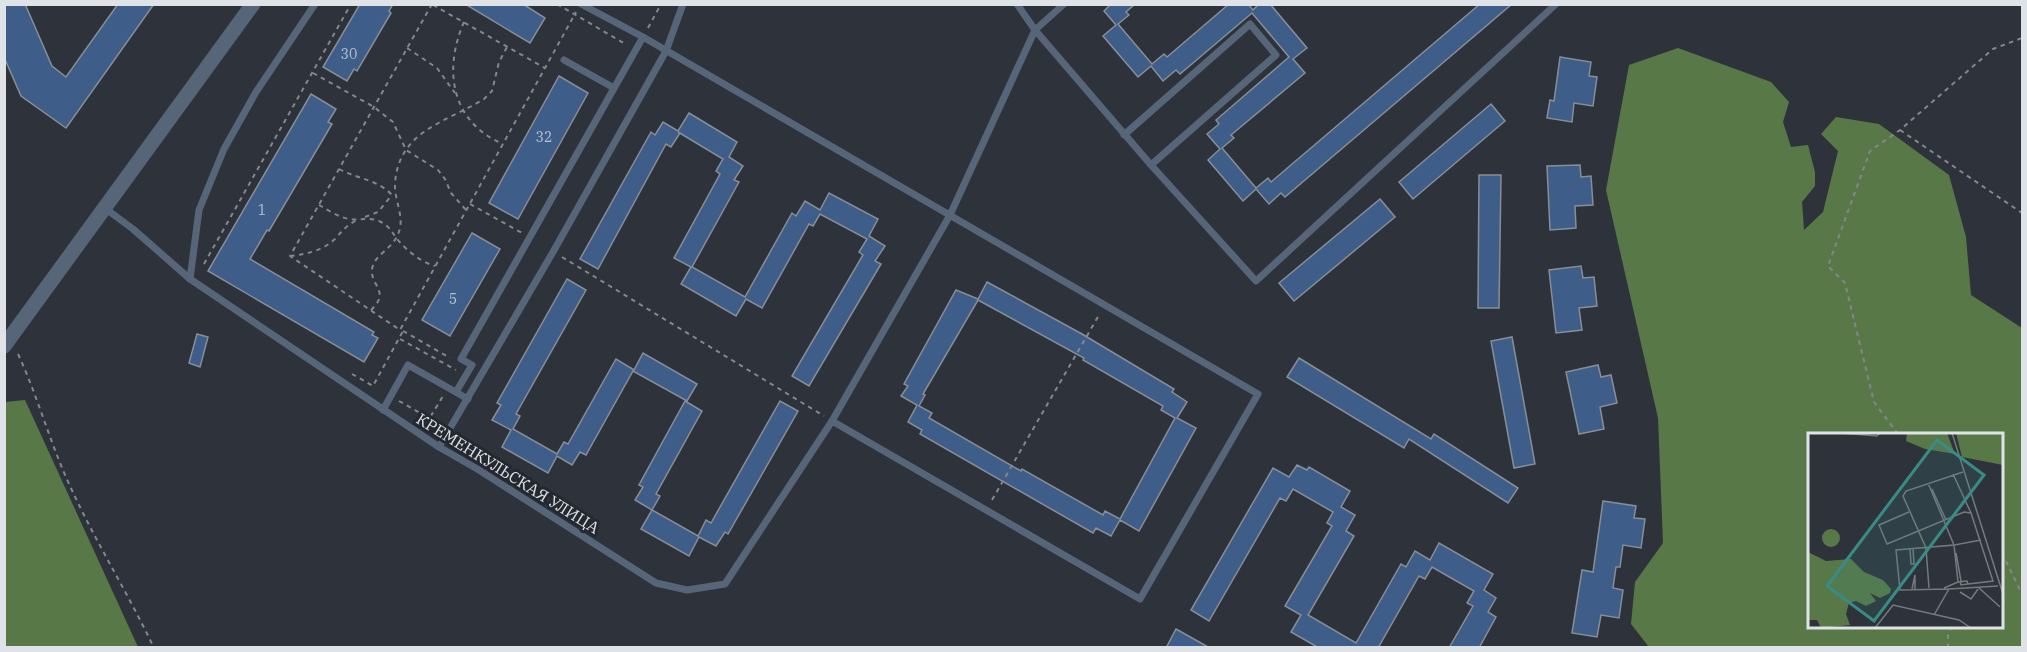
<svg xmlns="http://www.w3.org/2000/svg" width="2027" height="652" viewBox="0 0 2027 652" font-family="'IBM Plex Serif',serif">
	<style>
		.forest { fill: #587848; fill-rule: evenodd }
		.building { fill: #3e5d89; stroke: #888e97; stroke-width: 1.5; fill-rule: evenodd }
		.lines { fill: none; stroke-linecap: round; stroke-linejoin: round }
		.path { stroke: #83878e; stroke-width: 2; stroke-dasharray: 4.5 4.5; stroke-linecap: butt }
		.service { stroke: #576579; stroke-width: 7 }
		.tertiary { stroke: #576579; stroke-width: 15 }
		.labels { text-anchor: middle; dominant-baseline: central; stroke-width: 6; stroke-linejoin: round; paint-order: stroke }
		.number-label { font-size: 14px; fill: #b7c2d0 }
		.street-label { font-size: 16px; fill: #dfe3e8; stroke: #242931 }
		.inset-road { fill: none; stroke: #757980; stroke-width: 1.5 }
		.view { fill: #398c86; fill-opacity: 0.15; stroke: #398c86; stroke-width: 3 }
		.inset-edge { fill: none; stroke: #dfe3e8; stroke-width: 3 }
	</style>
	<rect width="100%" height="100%" fill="#2e333b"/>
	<g class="forest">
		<path d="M1678 48 1771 82 1789 102 1783 122 1791 147 1808 145 1815 172V186L1802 202 1804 230 1823 212 1838 151 1821 134 1836 117 1879 124 1949 175 1966 237 1971 295 2022 328V647H1649L1631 624 1635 582 1663 543 1658 418 1606 190 1629 65ZM1810 434H2002V626H1810Z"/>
		<path d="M25 400 138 647H5V402Z"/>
	</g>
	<g class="building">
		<path d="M4 4H25L52 66 66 77 118 4H154L66 128 21 96 4 57Z"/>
		<path d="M360 4H393L389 11 391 13 357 71 354 69 347 81 323 67Z"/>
		<path d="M465 4H523L545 18 530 43Z"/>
		<path d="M1111 4H1135L1126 12 1129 15 1118 24 1152 64 1164 54 1167 57 1229 4H1248L1253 10 1259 4H1270L1307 48 1293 59 1305 73 1231 135 1234 138 1222 148 1256 188 1268 178 1271 182 1480 4H1512L1285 197 1281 193 1269 204 1256 189 1243 201 1208 160 1220 149 1207 134 1219 124 1216 120 1289 57 1252 13 1180 74 1176 70 1163 81 1151 66 1138 77 1103 36 1116 25 1104 11Z"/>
		<path d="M1560 57 1591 62 1589 76 1597 77 1593 106 1574 103 1572 122 1547 118 1550 100 1554 101Z"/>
		<path d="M559 76 588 93 518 219 489 203Z"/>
		<path d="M311 94 336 109 328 122 332 124 269 231 267 230 250 259 374 332 372 335 378 338 364 362 208 271Z"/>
		<path d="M1491 104 1505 121 1413 199 1399 182Z"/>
		<path d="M689 113 737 142 729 157 743 166 734 180 739 182 692 267 745 297 792 213 796 216 805 201 820 210 829 193 878 219 869 236 885 246 875 261 881 264 809 386 792 376 863 255 859 252 867 239 820 214 813 226 809 224 762 308 746 299 736 316 681 284 691 267 674 258 720 174 716 171 723 159 678 132 680 133 671 147 666 144 598 269 580 259 651 132 655 135 663 122 678 131Z"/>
		<path d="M1580 165 1581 177 1591 176 1593 205 1575 206 1576 228 1550 230 1547 166Z"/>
		<path d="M1479 175H1501L1499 308H1478Z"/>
		<path d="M1380 199 1395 217 1294 301 1279 283Z"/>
		<path d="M472 233 500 249 450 336 422 320Z"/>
		<path d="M1581 266 1583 278 1594 277 1597 306 1579 308 1582 330 1556 333 1549 270Z"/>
		<path d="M567 279 586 290 516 414 520 416 513 429 557 454 564 442 568 444 616 359 634 370 643 353 697 384 687 401 633 371 586 455 580 452 572 465 557 456 548 473 502 447 511 430 492 420 501 405 497 403Z"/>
		<path d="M987 282 1082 334 1174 389 1172 392 1187 402 1177 418 1196 428 1139 531 1120 520 1111 536 1096 528 1093 533 920 434 922 430 908 422 917 405 901 396 908 386 904 384 956 290 978 299ZM978 300 1084 358 1083 360 1163 406 1161 410 1175 418 1120 519 1105 511 1103 515 1022 469 1021 471 929 418 932 413 919 406 925 395 923 394Z"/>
		<path d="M197 334 208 337 200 367 189 363Z"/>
		<path d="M1512 337 1535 464 1514 468 1491 341Z"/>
		<path d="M1299 358 1431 439 1434 434 1518 488 1508 503 1409 439 1404 448 1287 377Z"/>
		<path d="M1598 365 1601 377 1611 375 1617 403 1600 407 1604 429 1579 434 1566 372Z"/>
		<path d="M685 401 702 411 656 494 660 496 652 510 698 536 706 520 711 523 780 401 798 411 728 534 725 532 716 546 699 537 689 556 641 529 652 510 635 500 643 487 639 485Z"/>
		<path d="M1297 465 1307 470 1309 467 1350 491 1341 507 1355 515 1346 531 1354 536 1308 615 1356 643 1401 564 1406 567 1415 551 1430 560 1439 543 1493 574 1484 590 1496 598 1488 612 1496 617 1479 648H1449L1473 606 1467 603 1474 591 1432 567 1425 579 1419 576 1378 648H1319L1291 632 1301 615 1285 606 1332 526 1327 523 1333 512 1293 489 1286 501 1280 498 1209 621 1191 610 1273 468 1289 477Z"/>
		<path d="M1603 501 1636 506 1634 518 1645 519 1641 548 1623 545 1620 567H1616L1613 588 1623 590 1619 618 1601 615 1597 637 1572 633 1582 570 1593 572Z"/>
		<path d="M1176 629 1210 648H1166Z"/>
	</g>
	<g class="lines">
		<g class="path">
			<path d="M432 4 290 256 400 330 576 12"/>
			<path d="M557 4 627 45"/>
			<path d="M433 5 545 68"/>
			<path d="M464 22C443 70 451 122 503 144"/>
			<path d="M648 28 661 4"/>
			<path d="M407 48 437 68 455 93"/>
			<path d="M313 73 374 107 393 122 406 150 438 170 445 179 451 193 466 210"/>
			<path d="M1900 130 2022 213"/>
			<path d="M339 169C357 179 377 179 392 195"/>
			<path d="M470 204 522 233"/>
			<path d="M319 205C328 210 338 217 349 219 360 221 369 216 381 222 389 226 392 232 397 239 407 251 421 262 435 266"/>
			<path d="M365 217 378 212 392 195"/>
			<path d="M290 256C307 254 322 251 335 239 342 231 347 225 357 220"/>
			<path d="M562 257 824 416"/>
			<path d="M204 264 351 4"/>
			<path d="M371 310C391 291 370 286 372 269 375 252 395 250 400 228 403 214 394 198 395 183 399 130 447 122 484 99L492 91 499 62 507 47"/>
			<path d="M403 331 450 358"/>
			<path d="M400 339 456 370"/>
			<path d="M18 354C38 397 50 443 70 486 95 541 128 593 154 648"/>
			<path d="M352 374 373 386 403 331"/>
			<path d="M399 401 441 425"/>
			<path d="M426 424 443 396"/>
			<path d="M1898 434 1874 402 1845 283 1828 266 1870 151 1900 130 1993 49 2022 38"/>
			<path d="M992 500 1099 315"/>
			<path d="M2002 553 2022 594"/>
			<path d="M1948 648V635L1952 626"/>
		</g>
		<g class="service">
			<path d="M581 4 643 37 1258 394 1140 599 832 421"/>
			<path d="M1017 4 1035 30 1151 165 1256 281 1556 4"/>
			<path d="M564 60 614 88"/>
			<path d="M1124 135 1250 24 1276 55 1151 165"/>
			<path d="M106 209 133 229 190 279 439 447 479 470 656 583 687 590 725 584 832 421 950 215 1035 30 1064 4"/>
			<path d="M190 279 199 210 224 149 256 92 315 4"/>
			<path d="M456 392 472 365 461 359 643 37"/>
			<path d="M383 410 408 365 468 399"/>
			<path d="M439 447 553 252 666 51 683 4"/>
		</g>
		<path class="tertiary" d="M4 346 253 4"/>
	</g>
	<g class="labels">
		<g class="number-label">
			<text x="349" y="54">30</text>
			<text x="544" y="137">32</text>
			<text x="262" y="210">1</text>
			<text x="453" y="299">5</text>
		</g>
		<g class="street-label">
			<text transform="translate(508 473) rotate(32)">КРЕМЕНКУЛЬСКАЯ УЛИЦА</text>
		</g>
	</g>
	<g transform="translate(1808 433)">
		<rect width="195" height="195" fill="#2e333b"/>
		<path d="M99 0H139L147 21 117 16 98 8ZM148 0H195V32L154 24ZM14 105a9 9 0 1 1 18 0a9 9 0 1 1-18 0ZM0 119 18 128 43 126 56 139 75 147 83 156 82 160 72 165 62 160 68 168 58 173 48 168 41 170 38 181 42 192 13 195 9 187H0Z" fill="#587848"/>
		<path class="inset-road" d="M33 0 69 3 72 0M144 0 195 161M145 41 163 80M120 50 146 112 88 117 92 157 141 156M124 56 138 87M101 79 71 92 79 111 156 79 163 80 185 148 160 151M102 116 103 131H106L105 116M148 120 153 148M150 149 146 112 173 107M170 154 192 174M121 155 118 115 95 63 98 58 155 39M136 155 150 149 159 148 160 151 153 152 152 148M104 156 107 142V156M152 159 163 166 170 156M126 182 141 156 190 153M67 195 85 172 151 187 163 195"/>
		<path class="view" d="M129 7 176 42 66 188 19 153Z"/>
		<rect width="195" height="195" class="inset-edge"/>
	</g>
	<rect width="2027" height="652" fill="none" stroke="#dfe3e8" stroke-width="12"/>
</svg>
